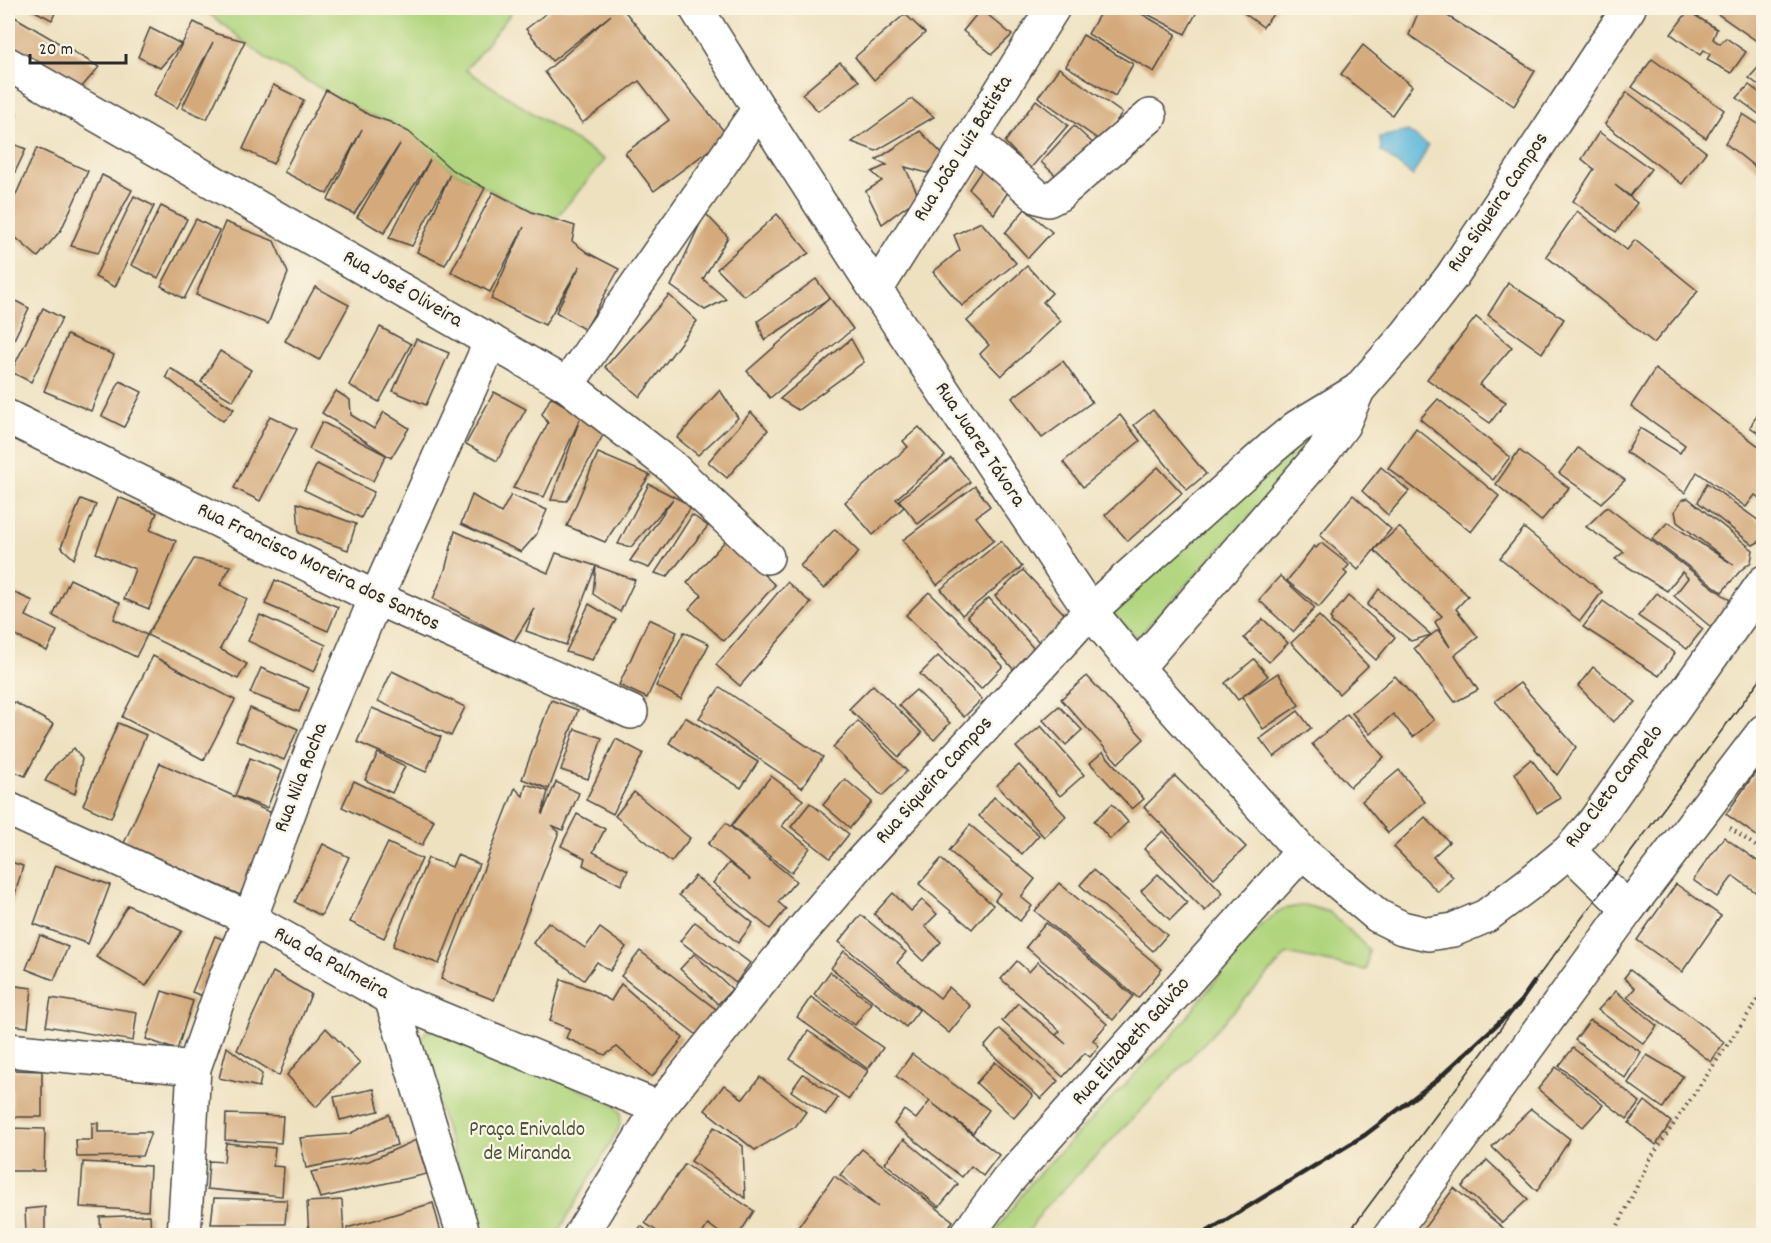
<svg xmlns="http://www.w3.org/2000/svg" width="1771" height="1243" viewBox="0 0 1771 1243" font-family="Dekko,sans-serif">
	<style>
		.green { fill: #b1d57e; stroke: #6e8054; stroke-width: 1.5 }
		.water { fill: #5db7da; stroke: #447182; stroke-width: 1.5 }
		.building { fill: #d4aa7d }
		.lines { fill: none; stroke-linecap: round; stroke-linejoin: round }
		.minor-casing { stroke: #484641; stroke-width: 36 }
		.path { stroke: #484641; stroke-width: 4; stroke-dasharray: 1.5 4.5; stroke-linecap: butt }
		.minor { stroke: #fff; stroke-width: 33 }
		.tram { stroke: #2b2b2b; stroke-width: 1.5 }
		.rail { stroke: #2b2b2b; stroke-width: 4.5 }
		.labels { text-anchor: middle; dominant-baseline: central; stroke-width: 4.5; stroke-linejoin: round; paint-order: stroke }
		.street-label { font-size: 21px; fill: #2b2b2b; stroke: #fcf5e5 }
		.park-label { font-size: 21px; fill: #4c5640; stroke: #fcf5e5 }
	</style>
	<rect width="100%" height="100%" fill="#fcf5e5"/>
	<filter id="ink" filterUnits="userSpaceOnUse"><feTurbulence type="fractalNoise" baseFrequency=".0167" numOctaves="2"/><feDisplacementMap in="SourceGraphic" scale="12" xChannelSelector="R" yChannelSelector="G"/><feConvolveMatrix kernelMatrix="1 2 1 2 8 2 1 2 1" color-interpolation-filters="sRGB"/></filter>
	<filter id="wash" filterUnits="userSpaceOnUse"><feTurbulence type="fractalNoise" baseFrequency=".008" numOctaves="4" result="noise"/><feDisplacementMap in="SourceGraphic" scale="24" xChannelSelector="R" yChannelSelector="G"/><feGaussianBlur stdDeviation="1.35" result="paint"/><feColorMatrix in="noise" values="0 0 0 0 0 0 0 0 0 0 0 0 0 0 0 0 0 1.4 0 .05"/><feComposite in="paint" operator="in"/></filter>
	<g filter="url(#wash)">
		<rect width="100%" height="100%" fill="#eee1c0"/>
		<g class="green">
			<path d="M202 8H515L466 70 605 160 555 219 532 212 452 170 408 132 390 122 369 115 267 59Z"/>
			<path d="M1319 426 1329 432 1137 638 1106 607Z"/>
			<path d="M1305 905 1329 912 1346 927 1369 950 1366 970 1287 954 1145 1106 1045 1208 1026 1235H992L1033 1180 1173 1035 1244 944 1263 923 1283 909Z"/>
			<path d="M433 1026 613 1104 621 1113 619 1128 557 1235H481L418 1044 424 1034Z"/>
		</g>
		<path class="water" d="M1408 131 1428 146 1413 176 1381 151 1380 137Z"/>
		<g id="blocks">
			<g class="building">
				<path d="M29 8H57L52 20Z"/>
				<path d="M553 8H622L728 136 654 191 625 153 669 120 639 81 582 123 545 72 611 15 552 61 526 29Z"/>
				<path d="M1103 8H1132L1176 34 1154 72 1088 34Z"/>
				<path d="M1136 8H1199L1185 34Z"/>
				<path d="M1237 8H1278L1263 27Z"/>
				<path d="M1420 8H1435L1535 71 1514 106 1409 35Z"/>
				<path d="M1718 8H1764V46L1715 12Z"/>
				<path d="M981 9 1012 35 992 54 963 31Z"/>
				<path d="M1688 11 1717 29 1713 39 1720 44 1726 38 1746 52 1731 73 1707 60 1710 54 1704 50 1700 55 1671 34Z"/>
				<path d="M8 13 99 67 80 89 8 49Z"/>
				<path d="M905 14 925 33 874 80 855 57Z"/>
				<path d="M194 22 217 34 245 41 207 119 182 108 213 42 177 108 154 95Z"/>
				<path d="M150 28 181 44 160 68 138 57Z"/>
				<path d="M1083 35 1133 64 1115 96 1066 66Z"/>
				<path d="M1363 45 1412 86 1392 115 1341 74Z"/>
				<path d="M1652 59 1724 110 1706 138 1632 87Z"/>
				<path d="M1764 61V89L1749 78Z"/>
				<path d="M840 62 859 81 818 111 802 94Z"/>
				<path d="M1059 68 1122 113 1102 142 1038 97Z"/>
				<path d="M273 85 304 100 273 164 243 149Z"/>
				<path d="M1749 85 1764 96V118L1737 98Z"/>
				<path d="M326 90 369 115 390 122 409 132 452 170 485 188 445 265 417 252 450 174 412 246 389 238 430 160 384 233 357 217 400 144 354 214 328 200 362 129 327 194 284 172Z"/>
				<path d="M1627 92 1706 152 1682 184 1605 124Z"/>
				<path d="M912 99 934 117 876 151 852 142Z"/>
				<path d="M1036 100 1068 125 1030 169 1005 142Z"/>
				<path d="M8 108 17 114 8 134Z"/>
				<path d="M1743 114 1764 128V174L1725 143Z"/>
				<path d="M1074 126 1097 147 1064 183 1041 162Z"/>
				<path d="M920 131 946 158 927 173 905 167 919 197 882 224 866 191 882 181 872 172 887 165 876 160Z"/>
				<path d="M1599 132 1651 169 1630 196 1615 185 1637 203 1616 232 1573 201 1594 169 1582 159Z"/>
				<path d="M8 142 26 149 8 187Z"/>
				<path d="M37 148 88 171 61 230 38 257 8 231V212Z"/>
				<path d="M984 167 1010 189 994 214 969 189Z"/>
				<path d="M102 175 132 190 98 253 71 246Z"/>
				<path d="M493 192 532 212 575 226 572 241 588 253 619 269 585 330 556 312 580 266 545 325 491 299 524 227 490 292 451 272Z"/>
				<path d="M134 196 154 206 115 287 95 277Z"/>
				<path d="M161 206 187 219 158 278 131 265Z"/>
				<path d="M1025 209 1052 232 1028 258 1005 233Z"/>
				<path d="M1577 211 1627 250 1635 240 1698 291 1654 343 1546 256Z"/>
				<path d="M705 213 728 237 703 279 726 299 705 310 671 286Z"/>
				<path d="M777 214 809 253 744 296 717 269Z"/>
				<path d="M196 219 219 231 184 299 161 286Z"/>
				<path d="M225 222 274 241 288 273 268 324 196 295Z"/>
				<path d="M981 222 1016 263 962 306 933 272 960 250 954 235Z"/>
				<path d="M1027 266 1052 293 1043 302 1061 321 1001 376 980 354 989 345 967 321Z"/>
				<path d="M816 279 830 298 764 340 758 321Z"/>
				<path d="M1508 283 1564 319 1542 353 1488 315Z"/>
				<path d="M315 287 349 305 319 360 285 341Z"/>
				<path d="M669 295 697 321 640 397 605 367Z"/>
				<path d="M8 297 29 308 8 352Z"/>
				<path d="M830 298 853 329 770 398 747 371Z"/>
				<path d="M43 308 62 318 31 382 11 372Z"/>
				<path d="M1476 317 1512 347 1479 385 1506 402 1490 423 1427 379Z"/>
				<path d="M380 327 411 344 379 402 349 385Z"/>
				<path d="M67 335 114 355 91 411 44 391Z"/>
				<path d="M416 339 449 353 426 405 393 391Z"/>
				<path d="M851 339 864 362 798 410 780 399Z"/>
				<path d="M220 351 251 370 233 401 201 382Z"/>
				<path d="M1063 361 1092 402 1042 438 1012 398Z"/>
				<path d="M170 368 234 409 223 421 166 377Z"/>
				<path d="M1655 369 1764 450V501L1755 495 1746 507 1697 472 1685 493 1626 452 1640 428 1680 453 1685 445 1631 406Z"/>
				<path d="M120 381 142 392 124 427 102 416Z"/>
				<path d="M720 390 738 418 698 455 677 438Z"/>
				<path d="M336 391 350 400 351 415 374 429 384 412 409 428 391 458 322 413Z"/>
				<path d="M494 392 526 409 497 461 466 444Z"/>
				<path d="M551 397 582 416 608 426 567 501 551 500 580 419 544 497 513 488 548 423 542 414Z"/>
				<path d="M1438 399 1510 457 1493 480 1420 419Z"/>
				<path d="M1764 403V437L1750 427Z"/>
				<path d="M1153 410 1206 474 1187 490 1134 425Z"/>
				<path d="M751 412 768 430 727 478 708 462Z"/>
				<path d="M1120 415 1140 441 1083 487 1063 462Z"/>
				<path d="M270 416 297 429 260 501 234 488Z"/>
				<path d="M322 422 386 455 373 481 309 449Z"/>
				<path d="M919 427 945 456 896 499 904 507 873 535 845 502 908 447 903 441Z"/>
				<path d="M1416 428 1499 496 1471 532 1388 468Z"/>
				<path d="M1578 448 1625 480 1601 503 1559 473Z"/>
				<path d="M1519 450 1569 488 1541 521 1496 484Z"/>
				<path d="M598 453 650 475 605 542 567 526Z"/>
				<path d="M951 458 970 482 918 524 899 500Z"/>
				<path d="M317 464 374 492 361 518 304 490Z"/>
				<path d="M1158 467 1182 493 1128 541 1105 515Z"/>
				<path d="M1381 467 1409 491 1388 515 1362 491Z"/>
				<path d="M1707 483 1763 524 1764 539 1753 545 1698 502Z"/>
				<path d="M649 484 692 506 649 568 630 561 673 499 631 547 618 544Z"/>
				<path d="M975 486 990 506 976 517 994 540 937 585 903 540Z"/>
				<path d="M472 495 501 513 511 495 547 510 536 535 521 552 461 524Z"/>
				<path d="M1353 495 1391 529 1358 570 1320 535Z"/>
				<path d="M118 497 157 513 150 530 176 541 149 609 124 599 135 569 96 553Z"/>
				<path d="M1688 498 1753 550 1751 562 1741 570 1722 592 1652 539 1668 522 1734 565 1677 522 1675 511 1682 500Z"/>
				<path d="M81 499 96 505 74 559 61 547Z"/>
				<path d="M297 503 356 524 348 550 299 533Z"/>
				<path d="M1607 507 1731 601 1712 628 1674 596 1688 578 1682 572 1667 591 1615 559 1624 552 1586 527Z"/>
				<path d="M692 515 708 526 667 577 655 573Z"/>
				<path d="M1399 527 1468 596 1456 609 1478 637 1455 655 1478 690 1455 702 1414 648 1438 630 1450 647 1435 622 1442 616 1374 550Z"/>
				<path d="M1524 528 1602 592 1580 621 1500 558Z"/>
				<path d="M835 529 859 552 824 589 800 566Z"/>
				<path d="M455 531 548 573 556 553 596 566 635 580 620 612 593 594 596 566 566 645 526 631 534 609 514 641 433 599 445 570Z"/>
				<path d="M726 540 775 585 724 641 689 609 702 595 687 583Z"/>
				<path d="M1001 541 1022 567 962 615 941 589Z"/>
				<path d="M1321 543 1349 565 1344 571 1347 574 1319 607 1287 581 1314 546 1316 548Z"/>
				<path d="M194 559 231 566 220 585 247 599 220 649 247 664 238 679 147 635Z"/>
				<path d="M1023 570 1068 618 1041 644 995 596Z"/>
				<path d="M1280 576 1315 608 1293 632 1259 600Z"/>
				<path d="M70 579 120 603 114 619 147 635 136 657 53 616Z"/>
				<path d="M275 580 338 607 328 631 265 604Z"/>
				<path d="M787 582 811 603 740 686 716 665Z"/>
				<path d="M1379 589 1431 635 1411 641 1367 605Z"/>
				<path d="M8 590 33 601 26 616 57 631 47 651 8 632Z"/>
				<path d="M929 592 1003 666 981 689 906 615Z"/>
				<path d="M1657 593 1703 629 1687 649 1638 616Z"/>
				<path d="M1348 596 1395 637 1376 660 1353 639 1331 622 1332 620 1330 618Z"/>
				<path d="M989 598 1035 650 1013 669 967 616Z"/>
				<path d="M1603 601 1675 653 1659 676 1583 627Z"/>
				<path d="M589 604 616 620 592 660 566 652Z"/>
				<path d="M260 615 326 645 314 672 248 641Z"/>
				<path d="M1319 616 1368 666 1339 694 1291 643Z"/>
				<path d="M649 619 677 632 647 698 619 685Z"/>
				<path d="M1263 619 1288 643 1269 662 1244 638Z"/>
				<path d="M684 632 709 644 681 699 656 686Z"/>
				<path d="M153 656 235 700 204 760 122 717Z"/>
				<path d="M938 656 982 699 964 717 920 674Z"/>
				<path d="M1254 659 1268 676 1238 700 1225 683Z"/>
				<path d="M1593 667 1636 702 1613 722 1578 686Z"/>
				<path d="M261 668 309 688 299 712 250 693Z"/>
				<path d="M392 671 465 707 451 736 378 701Z"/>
				<path d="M1278 673 1299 705 1263 729 1242 697Z"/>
				<path d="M1087 676 1144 739 1118 763 1061 699Z"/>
				<path d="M1395 676 1434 720 1413 737 1393 714 1370 734 1352 713Z"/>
				<path d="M1520 683 1576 747 1557 775 1495 701Z"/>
				<path d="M873 685 922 733 899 757 849 709Z"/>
				<path d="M720 687 823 757 802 788 699 718Z"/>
				<path d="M916 690 950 723 934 740 899 705Z"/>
				<path d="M551 700 578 710 549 789 522 779Z"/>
				<path d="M14 702 53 724 25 776 8 769V714Z"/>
				<path d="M1059 706 1082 730 1066 745 1043 720Z"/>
				<path d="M250 708 298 729 284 760 236 740Z"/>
				<path d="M372 708 441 737 426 772 357 742Z"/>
				<path d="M1298 711 1311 728 1274 757 1260 739Z"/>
				<path d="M1347 714 1384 757 1350 787 1312 744Z"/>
				<path d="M685 717 758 762 741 788 669 743Z"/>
				<path d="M858 721 907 771 882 796 833 747Z"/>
				<path d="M118 723 146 735 111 818 83 805Z"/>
				<path d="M1041 726 1084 775 1060 796 1016 747Z"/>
				<path d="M575 729 602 738 588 779 561 770Z"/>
				<path d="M616 739 643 753 613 814 586 800Z"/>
				<path d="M74 748 82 759 75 794 45 781 54 766Z"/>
				<path d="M1103 752 1144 799 1132 809 1090 763Z"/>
				<path d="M378 753 405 766 392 793 365 780Z"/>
				<path d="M250 758 282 771 267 808 235 796Z"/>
				<path d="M1531 759 1561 798 1537 813 1515 773Z"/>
				<path d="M160 763 276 815 240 895 124 843Z"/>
				<path d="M1019 765 1066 816 1044 837 997 785Z"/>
				<path d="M1399 770 1425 802 1388 833 1362 801Z"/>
				<path d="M1755 773 1764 778V841L1726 814Z"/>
				<path d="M771 776 803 800 782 826 810 848 791 873 731 826Z"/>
				<path d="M1175 776 1246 847 1214 878 1144 807Z"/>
				<path d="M845 779 872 802 850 828 823 805Z"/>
				<path d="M354 781 434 820 422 846 342 807Z"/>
				<path d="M556 782 579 793 563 830 551 825 559 832 494 1000 441 979 515 788 523 796 526 784 548 791 542 815Z"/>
				<path d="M634 792 690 838 671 862 615 816Z"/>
				<path d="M994 797 1039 835 1022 854 979 816Z"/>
				<path d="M810 803 849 834 830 858 791 827Z"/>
				<path d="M1112 804 1128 822 1110 839 1094 821Z"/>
				<path d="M577 814 605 829 593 852 628 870 621 885 583 865 585 858 561 846Z"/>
				<path d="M1425 817 1449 842 1433 857 1453 877 1438 892 1394 847Z"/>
				<path d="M726 823 796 881 778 902 786 909 770 929 713 883 729 863 751 880 708 844Z"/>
				<path d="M970 825 1035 879 1021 897 1032 906 1020 921 995 900 1000 893 949 851Z"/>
				<path d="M1163 831 1223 893 1205 911 1144 849Z"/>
				<path d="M1724 837 1764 866V892L1761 896 1733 876 1717 897 1693 880Z"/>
				<path d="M388 843 422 859 384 938 350 922Z"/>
				<path d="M323 844 349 857 321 916 295 902Z"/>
				<path d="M457 855 479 864 439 964 393 946 428 858 452 867Z"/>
				<path d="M941 859 993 905 972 929 919 884Z"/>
				<path d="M8 861 23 866 10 912 8 911Z"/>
				<path d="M55 865 110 885 88 944 34 924Z"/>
				<path d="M1093 870 1167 935 1153 951 1080 885Z"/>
				<path d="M1158 874 1187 903 1170 920 1141 891Z"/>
				<path d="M695 876 753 923 738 943 679 895Z"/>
				<path d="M1059 883 1162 969 1138 998 1035 911Z"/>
				<path d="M1676 884 1721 916 1682 972 1637 940Z"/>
				<path d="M893 893 911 911 922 900 937 914 925 926 941 942 923 961 874 914Z"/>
				<path d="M128 905 182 931 146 986 96 957Z"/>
				<path d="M861 915 906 952 897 963 940 998 949 987 971 1006 949 1033 839 942Z"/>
				<path d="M548 922 585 948 600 928 626 947 610 971 597 962 584 980 533 943Z"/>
				<path d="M695 922 750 963 736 983 680 941Z"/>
				<path d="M1046 923 1133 996 1113 1020 1026 947Z"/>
				<path d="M40 935 68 947 54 980 26 969Z"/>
				<path d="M215 936 237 945 215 1001 192 992Z"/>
				<path d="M640 951 717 1010 697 1035 621 976Z"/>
				<path d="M844 951 919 1010 906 1027 831 968Z"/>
				<path d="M694 954 732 989 718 1004 680 969Z"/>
				<path d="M1017 961 1029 972 1038 962 1107 1024 1093 1040 1099 1046 1090 1057 1085 1053 1063 1077 1002 1021 1018 1003 1066 1044 1056 1035 1060 1031 1001 979Z"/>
				<path d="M1630 970 1724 1042 1711 1062 1627 997 1635 988 1624 978Z"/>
				<path d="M273 972 311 994 279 1076 237 1050Z"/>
				<path d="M830 972 871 1003 855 1025 814 994Z"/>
				<path d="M561 979 589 989 611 1001 621 984 683 1038 652 1077 617 1047 605 1055 566 1038 570 1029 550 1021Z"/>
				<path d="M8 985 32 988 28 1027 8 1025Z"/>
				<path d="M162 991 193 1001 177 1050 146 1039Z"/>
				<path d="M1616 991 1657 1026 1644 1044 1598 1010Z"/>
				<path d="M811 997 883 1048 868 1069 797 1017Z"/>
				<path d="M51 998 137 1012 133 1041 46 1026Z"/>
				<path d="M1590 1020 1641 1052 1625 1078 1575 1040Z"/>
				<path d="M326 1028 360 1063 316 1107 287 1075Z"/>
				<path d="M1000 1029 1058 1081 1041 1099 984 1047Z"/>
				<path d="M808 1031 868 1071 849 1099 790 1059Z"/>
				<path d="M227 1047 262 1074 259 1087 219 1078Z"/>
				<path d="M1573 1048 1640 1102 1627 1119 1559 1066Z"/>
				<path d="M912 1054 989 1110 973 1133 932 1103 999 1155 983 1176 971 1166 962 1177 894 1124 904 1110 916 1119 930 1101 896 1076Z"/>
				<path d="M1647 1055 1683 1076 1663 1108 1628 1083Z"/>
				<path d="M995 1062 1033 1096 1014 1118 976 1083Z"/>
				<path d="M1556 1067 1603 1105 1583 1127 1538 1089Z"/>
				<path d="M12 1070 42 1071V1117H12Z"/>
				<path d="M803 1074 838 1098 826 1115 791 1091Z"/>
				<path d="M760 1077 806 1112 795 1127 755 1150 705 1110 724 1085 743 1099Z"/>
				<path d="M374 1089 379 1111 340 1120 334 1097Z"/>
				<path d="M1645 1101 1671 1122 1656 1145 1629 1123Z"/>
				<path d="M1531 1109 1570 1139 1537 1191 1492 1147Z"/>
				<path d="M226 1114 283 1116 281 1143 225 1140Z"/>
				<path d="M389 1114 397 1145 352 1159 306 1168 300 1138 349 1134Z"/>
				<path d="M92 1123H98V1132H151L142 1156 77 1157 76 1140H92Z"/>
				<path d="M714 1127 743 1146 745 1198 691 1161Z"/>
				<path d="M8 1128 45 1129 44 1171H8Z"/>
				<path d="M904 1139 958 1184 939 1207 885 1163Z"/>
				<path d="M416 1140 427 1174 320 1198 311 1172 369 1161Z"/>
				<path d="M226 1143 275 1148 273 1166 284 1167 282 1196 207 1189 209 1161 224 1162Z"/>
				<path d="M862 1149 953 1221 942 1236H914L909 1231 906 1236H804L796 1230 834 1176 878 1207 840 1175Z"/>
				<path d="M1487 1160 1528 1199 1502 1223 1462 1187Z"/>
				<path d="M83 1162 150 1166 148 1211 80 1207Z"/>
				<path d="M685 1164 754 1211 738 1236H724L708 1224 701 1236H664L645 1223Z"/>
				<path d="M1454 1188 1508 1232 1506 1236H1426L1421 1232Z"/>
				<path d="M214 1198 287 1200 285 1224H211Z"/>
				<path d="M342 1200 344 1236H309L307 1202Z"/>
				<path d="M433 1203 442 1236H347V1228Z"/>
				<path d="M45 1207V1236H8V1230L26 1231 25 1209Z"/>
				<path d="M150 1215 151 1236H101L100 1217Z"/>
				<path d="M641 1226 654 1236H634Z"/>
				<path d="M291 1230V1236H211V1233Z"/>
			</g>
		</g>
	</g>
	<g filter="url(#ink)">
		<use href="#blocks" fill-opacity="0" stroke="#484641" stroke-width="1.5"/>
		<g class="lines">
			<g class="minor-casing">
				<g id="minor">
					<path d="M696 8 759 109 876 290 1090 611 1137 668 1302 852 1378 916 1402 928 1428 934 1453 930 1486 916 1530 883 1569 851 1594 822 1764 582"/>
					<path d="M8 64 567 385 672 467 767 557"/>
					<path d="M971 139 1038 197 1048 200 1058 195 1150 116"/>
					<path d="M876 290 1053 8"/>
					<path d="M567 385 759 109"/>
					<path d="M8 417 376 598 631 712"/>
					<path d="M1137 668 1322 453 1343 425 1358 390"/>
					<path d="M8 809 250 919 391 998 659 1108"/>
					<path d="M1569 851 1628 909"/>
					<path d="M391 998 464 1236"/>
					<path d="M8 1050 194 1068"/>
					<path d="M184 1236 194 1068 226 977 250 919 314 744 376 598 491 341"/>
					<path d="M580 1236 659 1108 785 951 862 861 1090 611 1274 446 1297 427 1358 390 1407 334 1452 276 1629 8"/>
					<path d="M966 1236 1008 1180 1302 852"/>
					<path d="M1390 1236 1628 909 1764 731"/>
				</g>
			</g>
			<g class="path">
				<path d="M1730 828 1764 852"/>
				<path d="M1613 1236 1650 1159 1764 991"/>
			</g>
			<use href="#minor" class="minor"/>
			<g class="tram">
				<path d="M1534 982 1764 674"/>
				<path d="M1346 1236 1518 1005"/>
			</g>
			<path class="rail" d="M1200 1236 1365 1135 1437 1080 1518 1005 1534 982"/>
		</g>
	</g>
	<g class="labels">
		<g class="street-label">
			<text transform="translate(964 149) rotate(-58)">Rua João Luiz Batista</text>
			<text transform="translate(1499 203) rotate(-56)">Rua Siqueira Campos</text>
			<text transform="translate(402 290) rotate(30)">Rua José Oliveira</text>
			<text transform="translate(979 445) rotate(56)">Rua Juarez Távora</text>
			<text transform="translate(318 568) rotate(26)">Rua Francisco Moreira dos Santos</text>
			<text transform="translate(302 778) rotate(-69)">Rua Nila Rocha</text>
			<text transform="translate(935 781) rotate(-48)">Rua Siqueira Campos</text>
			<text transform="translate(1615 787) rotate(-53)">Rua Cleto Campelo</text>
			<text transform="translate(331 964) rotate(29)">Rua da Palmeira</text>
			<text transform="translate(1132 1042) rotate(-48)">Rua Elizabeth Galvão</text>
		</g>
		<g class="park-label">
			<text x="527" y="1131">Praça Enivaldo<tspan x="527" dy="24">de Miranda</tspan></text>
		</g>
	</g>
	<rect width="1771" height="1243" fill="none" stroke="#fcf5e5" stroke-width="30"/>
	<path d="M30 54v9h96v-9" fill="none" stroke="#2b2b2b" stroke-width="3"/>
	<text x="39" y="54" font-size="18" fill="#2b2b2b" stroke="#fcf5e5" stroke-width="4.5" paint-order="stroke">20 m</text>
</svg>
